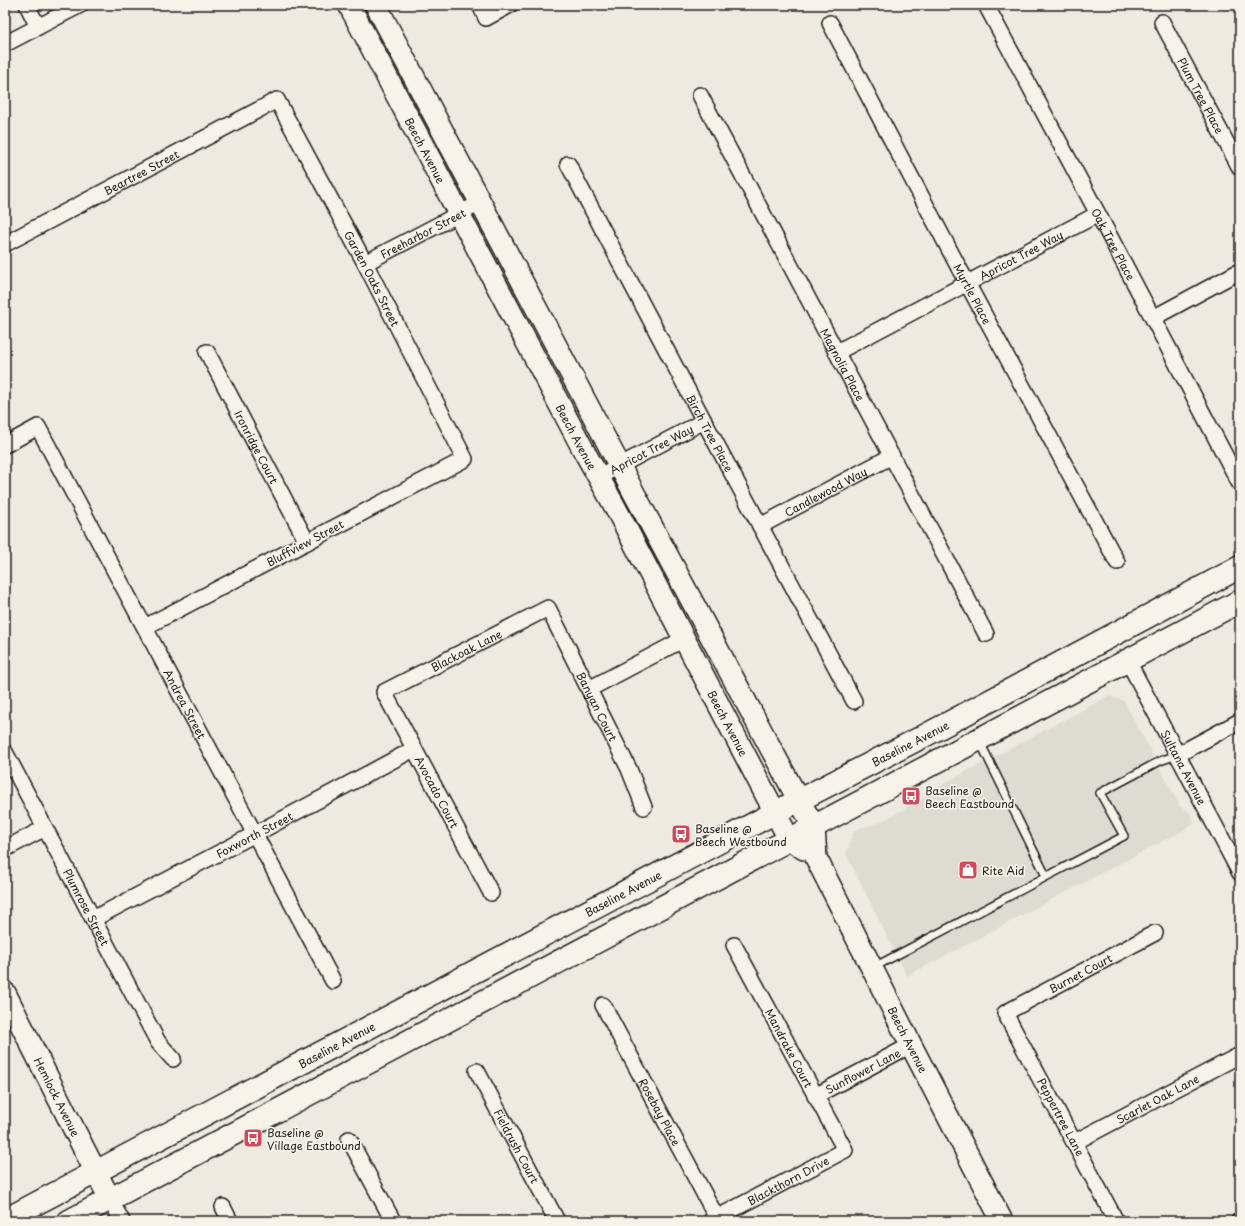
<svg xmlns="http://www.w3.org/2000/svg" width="1245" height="1226" viewBox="0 0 1245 1226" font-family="'Playpen Sans',sans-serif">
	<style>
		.built { fill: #dedbd1 }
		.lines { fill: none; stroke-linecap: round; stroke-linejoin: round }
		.lane-casing { stroke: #1c1c1c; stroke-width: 10 }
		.street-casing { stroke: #1c1c1c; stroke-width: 18 }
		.secondary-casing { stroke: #1c1c1c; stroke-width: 24 }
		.primary-casing { stroke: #1c1c1c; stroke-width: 25 }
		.lane { stroke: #f7f3e8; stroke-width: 7 }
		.street { stroke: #f7f3e8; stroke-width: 15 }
		.secondary { stroke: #f7f3e8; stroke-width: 21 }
		.primary { stroke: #f7f3e8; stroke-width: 22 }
		.labels { text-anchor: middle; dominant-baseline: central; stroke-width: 3.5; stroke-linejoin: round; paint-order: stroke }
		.street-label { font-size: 11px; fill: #1c1c1c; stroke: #f7f3e8 }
		.poi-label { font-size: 11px; fill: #1c1c1c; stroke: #f7f3e8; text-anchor: start }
	</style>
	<rect width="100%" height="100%" fill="#eeeae0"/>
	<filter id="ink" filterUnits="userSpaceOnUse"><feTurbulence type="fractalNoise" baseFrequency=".025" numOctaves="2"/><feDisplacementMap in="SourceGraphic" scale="8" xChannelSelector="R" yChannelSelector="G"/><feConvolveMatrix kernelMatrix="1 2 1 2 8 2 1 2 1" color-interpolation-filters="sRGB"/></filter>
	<g filter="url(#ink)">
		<path class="built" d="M1109 696 1124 701 1180 806 1189 812 1195 824 907 976 846 854 853 832 860 828 881 822 921 800 941 785Z"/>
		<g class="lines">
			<g class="lane-casing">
				<g id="lane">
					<path d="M980 742 1046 876"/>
					<path d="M874 967 1124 836 1100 793 1160 761 1177 755"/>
				</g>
			</g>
			<g class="street-casing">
				<g id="street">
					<path d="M27 5 38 27"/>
					<path d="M480 5 486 18 510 5"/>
					<path id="s1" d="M986 5 1098 214 1240 484"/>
					<path id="s2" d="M1162 22 1240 168"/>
					<path id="s3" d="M830 23 959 268 1117 562"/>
					<path d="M5 44 80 5"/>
					<path id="s4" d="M700 95 986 634"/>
					<path id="s5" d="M568 164 704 421 854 701"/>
					<path id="s6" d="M5 244 277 100 365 263 465 459 145 627"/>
					<path id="s7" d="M365 263 480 203"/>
					<path d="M1153 318 1240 271"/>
					<path id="s8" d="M207 352 307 542"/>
					<path id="s9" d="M837 352 1098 214"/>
					<path id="s10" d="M5 445 38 427 333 981"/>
					<path id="s11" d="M598 477 704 421"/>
					<path id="s12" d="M760 526 892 456"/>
					<path id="s13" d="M1128 661 1240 873"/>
					<path d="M589 689 684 639"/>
					<path id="s14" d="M5 752 158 1042 173 1059"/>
					<path d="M1177 755 1240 721"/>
					<path d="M5 849 45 828"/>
					<path id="s15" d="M491 893 384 692 548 608 629 769 644 807"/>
					<path id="s16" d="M93 919 255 834 414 749"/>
					<path id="s17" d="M603 1005 717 1218"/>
					<path id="s18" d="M477 1071 557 1221"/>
					<path id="s19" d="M815 1096 911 1045"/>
					<path d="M349 1139 393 1221"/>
					<path id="s20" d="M1075 1142 1240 1055"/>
					<path d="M110 1199 122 1221"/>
					<path d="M223 1207 230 1221"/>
					<path id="s21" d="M711 1221 845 1150 734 945"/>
					<path id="s22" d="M1116 1221 1005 1013 1155 933"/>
					<path d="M1239 1221 1240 1220"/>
				</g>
			</g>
			<g class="secondary-casing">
				<g id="secondary">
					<path id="s23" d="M349 5 584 451 614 505 789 839 804 849"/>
					<path id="s24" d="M376 5 634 493 799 801 814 826 816 858 911 1045 1002 1221"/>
					<path id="s25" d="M5 993 85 1151 110 1199"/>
				</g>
			</g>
			<g class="primary-casing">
				<g id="primary">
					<path id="s26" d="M5 1220 776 812 926 735 1240 567"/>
					<path d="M69 1221 1240 601"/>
				</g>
			</g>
			<use href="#lane" class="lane"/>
			<use href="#street" class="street"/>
			<use href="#secondary" class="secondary"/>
			<use href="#primary" class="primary"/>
		</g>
	</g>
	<defs>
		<g id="bus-square" transform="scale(1)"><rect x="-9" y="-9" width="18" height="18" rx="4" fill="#d1495b" stroke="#f7f3e8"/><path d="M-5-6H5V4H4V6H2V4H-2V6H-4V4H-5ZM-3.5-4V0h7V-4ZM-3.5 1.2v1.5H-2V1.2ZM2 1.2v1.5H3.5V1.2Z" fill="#fff"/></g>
		<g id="shop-square" transform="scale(1)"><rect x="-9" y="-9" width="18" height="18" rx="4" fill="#d1495b" stroke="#f7f3e8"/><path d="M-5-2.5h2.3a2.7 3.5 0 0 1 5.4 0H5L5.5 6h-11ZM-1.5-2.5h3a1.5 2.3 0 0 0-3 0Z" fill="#fff"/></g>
	</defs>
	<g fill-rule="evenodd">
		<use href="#bus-square" x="911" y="796"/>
		<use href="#bus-square" x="681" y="834"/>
		<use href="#shop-square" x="968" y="870"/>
		<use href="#bus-square" x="253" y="1138"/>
	</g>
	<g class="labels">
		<g class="street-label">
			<text stroke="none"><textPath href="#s2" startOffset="83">Plum Tree Place</textPath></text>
			<text stroke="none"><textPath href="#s23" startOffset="164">Beech Avenue</textPath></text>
			<text stroke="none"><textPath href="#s6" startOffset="154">Beartree Street</textPath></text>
			<text stroke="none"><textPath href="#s7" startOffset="65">Freeharbor Street</textPath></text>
			<text stroke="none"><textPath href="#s1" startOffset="271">Oak Tree Place</textPath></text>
			<text stroke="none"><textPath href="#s9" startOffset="208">Apricot Tree Way</textPath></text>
			<text stroke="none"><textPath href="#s6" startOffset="510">Garden Oaks Street</textPath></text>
			<text stroke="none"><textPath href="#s3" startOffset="306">Myrtle Place</textPath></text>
			<text stroke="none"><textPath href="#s4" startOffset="305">Magnolia Place</textPath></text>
			<text stroke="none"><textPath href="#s5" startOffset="304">Birch Tree Place</textPath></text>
			<text stroke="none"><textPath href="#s23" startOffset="488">Beech Avenue</textPath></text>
			<text stroke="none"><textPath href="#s8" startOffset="107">Ironridge Court</textPath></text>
			<text stroke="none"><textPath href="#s11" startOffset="60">Apricot Tree Way</textPath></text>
			<text stroke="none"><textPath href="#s12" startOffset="74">Candlewood Way</textPath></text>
			<text transform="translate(305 543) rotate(-28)">Bluffview Street</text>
			<text stroke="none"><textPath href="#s15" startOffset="320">Blackoak Lane</textPath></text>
			<text stroke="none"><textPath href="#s10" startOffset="351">Andrea Street</textPath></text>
			<text stroke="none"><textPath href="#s15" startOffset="522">Banyan Court</textPath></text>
			<text stroke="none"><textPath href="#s23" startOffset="812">Beech Avenue</textPath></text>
			<text stroke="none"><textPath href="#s26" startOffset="1023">Baseline Avenue</textPath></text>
			<text stroke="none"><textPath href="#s13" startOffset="120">Sultana Avenue</textPath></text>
			<text transform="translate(437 792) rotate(62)">Avocado Court</text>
			<text stroke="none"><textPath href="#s16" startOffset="182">Foxworth Street</textPath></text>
			<text stroke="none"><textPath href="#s26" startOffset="699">Baseline Avenue</textPath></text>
			<text stroke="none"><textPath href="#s14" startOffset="175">Plumrose Street</textPath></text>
			<text stroke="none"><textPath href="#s22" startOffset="321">Burnet Court</textPath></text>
			<text stroke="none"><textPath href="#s24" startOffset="1166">Beech Avenue</textPath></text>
			<text stroke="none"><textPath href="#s26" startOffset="375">Baseline Avenue</textPath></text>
			<text transform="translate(789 1048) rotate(62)">Mandrake Court</text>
			<text stroke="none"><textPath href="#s19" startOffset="54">Sunflower Lane</textPath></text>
			<text stroke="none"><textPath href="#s25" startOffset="116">Hemlock Avenue</textPath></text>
			<text stroke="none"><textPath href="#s20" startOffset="93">Scarlet Oak Lane</textPath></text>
			<text stroke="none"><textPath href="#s17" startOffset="121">Rosebay Place</textPath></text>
			<text transform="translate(1061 1117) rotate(62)">Peppertree Lane</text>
			<text stroke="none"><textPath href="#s18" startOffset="85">Fieldrush Court</textPath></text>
			<text stroke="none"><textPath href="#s21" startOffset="87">Blackthorn Drive</textPath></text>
		</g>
		<g class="poi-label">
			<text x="925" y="790">Baseline @<tspan x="925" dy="13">Beech Eastbound</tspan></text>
			<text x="695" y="828">Baseline @<tspan x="695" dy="13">Beech Westbound</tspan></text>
			<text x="982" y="870">Rite Aid</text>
			<text x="267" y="1132">Baseline @<tspan x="267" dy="13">Village Eastbound</tspan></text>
		</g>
	</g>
	<rect width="1245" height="1226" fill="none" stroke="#f7f3e8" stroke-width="20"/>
	<rect x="10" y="10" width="1225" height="1206" fill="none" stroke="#1c1c1c" stroke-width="1.5" filter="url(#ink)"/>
</svg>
